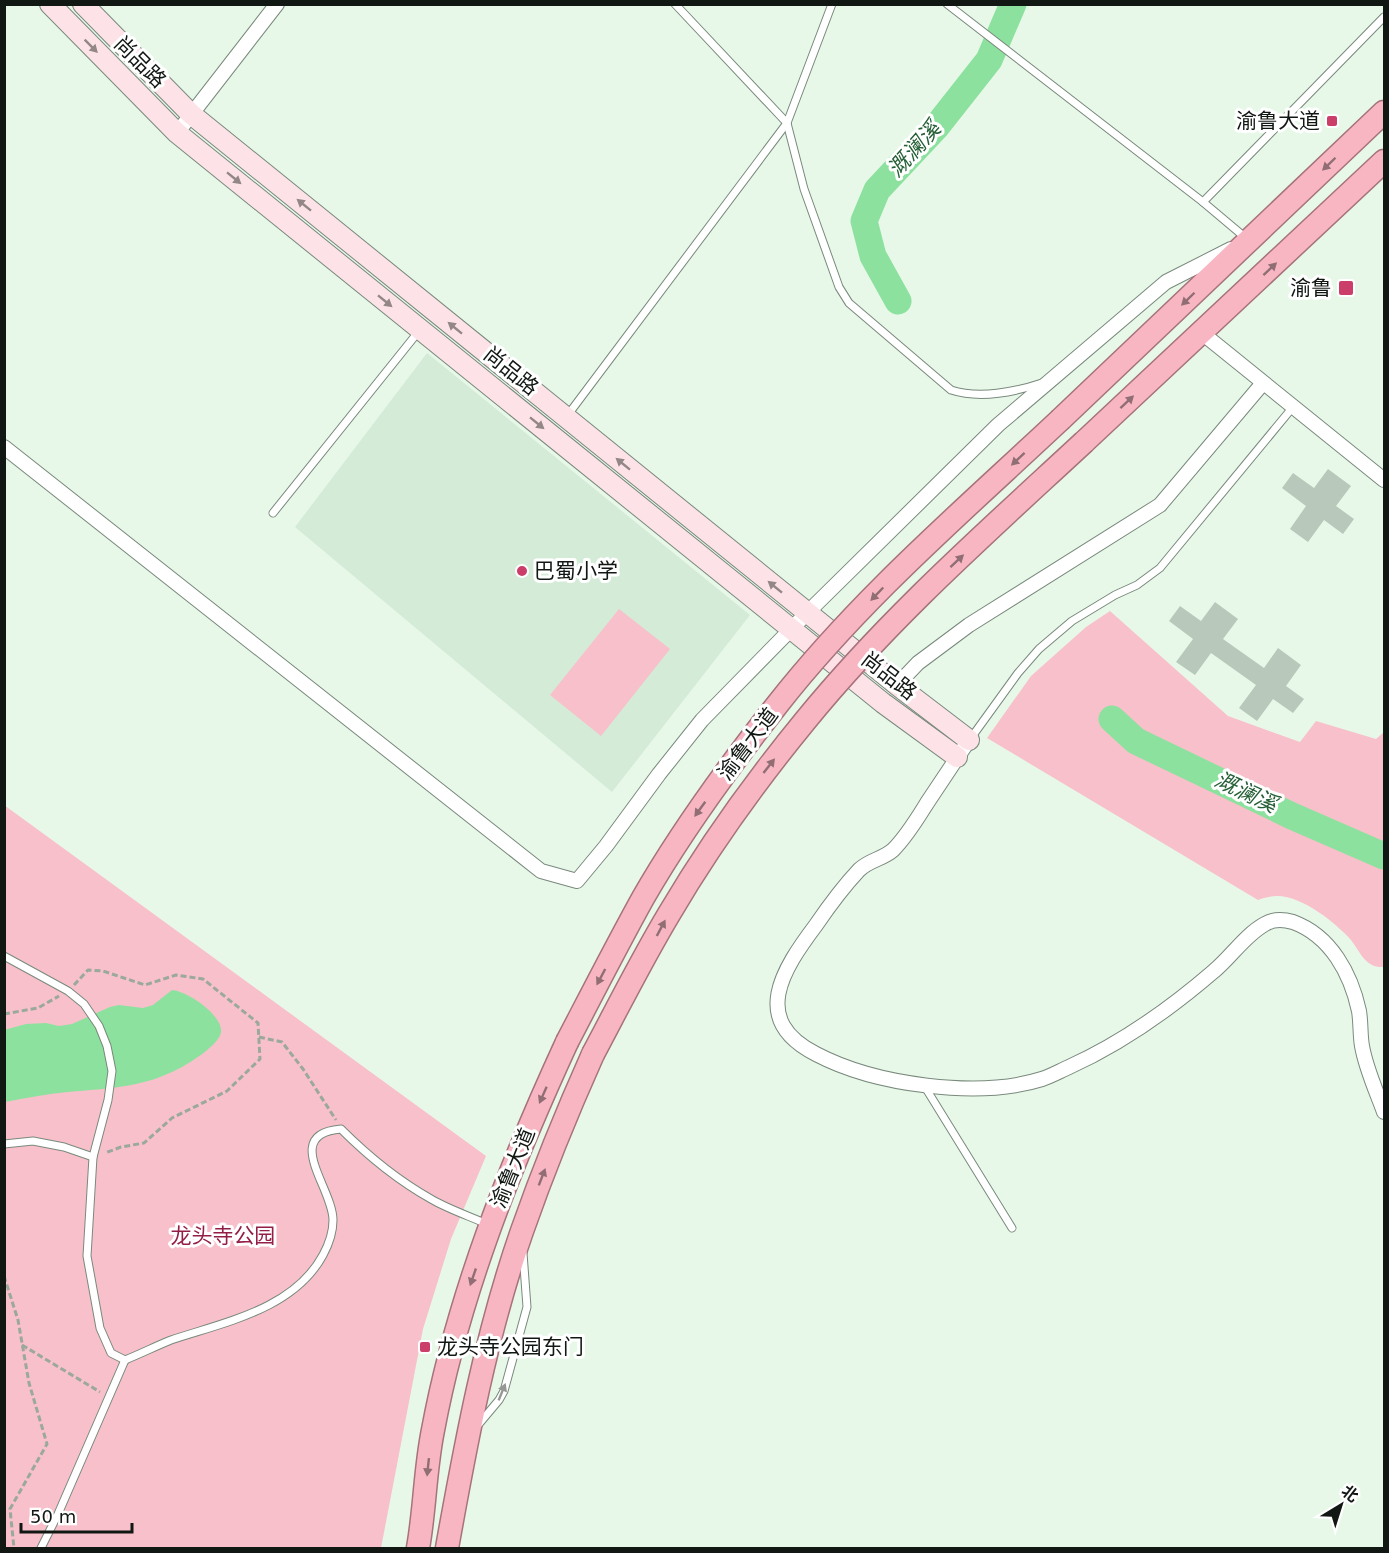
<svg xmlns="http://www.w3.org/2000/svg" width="1389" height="1553" viewBox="0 0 1389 1553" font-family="'DejaVu Sans','Noto Sans SC',sans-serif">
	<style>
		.built { fill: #d4ebd8 }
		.green { fill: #f8c0ca }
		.water { fill: #8de19f }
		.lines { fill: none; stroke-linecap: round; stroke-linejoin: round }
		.river { stroke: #8de19f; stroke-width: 27 }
		.building { fill: #b8c8ba }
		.service-casing { stroke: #79897c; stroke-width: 9 }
		.minor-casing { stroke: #79897c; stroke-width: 16 }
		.secondary-casing { stroke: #79897c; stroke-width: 22 }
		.trunk-casing { stroke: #a6727b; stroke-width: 25 }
		.path { stroke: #9ba89d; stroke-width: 3; stroke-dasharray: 6 3; stroke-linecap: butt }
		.service { stroke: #fff; stroke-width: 7 }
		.minor { stroke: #fff; stroke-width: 14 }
		.secondary { stroke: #fde3e8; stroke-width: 20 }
		.trunk { stroke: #f8b6c3; stroke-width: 22 }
		.trunk-bridge-casing { stroke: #a6727b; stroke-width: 25; stroke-linecap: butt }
		.trunk-bridge { stroke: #f8b6c3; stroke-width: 22 }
		.oneway { fill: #938788 }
		.oneway2 { fill: #906e73 }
		.oneway3 { fill: #949794 }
		.poi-dot { fill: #cb3e69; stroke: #fff; stroke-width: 2 }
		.labels { text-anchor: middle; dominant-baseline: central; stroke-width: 6; stroke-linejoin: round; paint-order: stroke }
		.street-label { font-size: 21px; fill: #111712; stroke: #fff }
		.poi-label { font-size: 21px; fill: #111712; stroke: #fff; text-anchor: end }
		.park-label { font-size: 21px; fill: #931e46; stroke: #fff }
		.water-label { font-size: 22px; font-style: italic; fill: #245f35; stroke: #fff }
	</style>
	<rect width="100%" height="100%" fill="#e7f8e9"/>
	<path class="built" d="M427 353 750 615 612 792 295 527Z"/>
	<g class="green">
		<path d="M619 609 670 649 601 736 550 695Z"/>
		<path d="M1110 611 1228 716 1300 742 1316 721 1376 739 1384 732V967C1365 968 1361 953 1351 940 1335 922 1301 895 1276 896 1271 896 1264 898 1258 900L987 738 1031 676 1086 627Z"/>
		<path d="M4 805 486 1156 451 1239 423 1329 381 1548H5Z"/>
	</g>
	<path class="water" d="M172 990C187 991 223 1015 221 1032 220 1044 190 1063 180 1068 143 1088 109 1088 68 1092 47 1094 26 1098 5 1102L4 1030 26 1024 46 1023 59 1026 72 1024 110 1007 119 1005 143 1008 153 1005Z"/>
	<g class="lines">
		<g class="river">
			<path d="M898 301 873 256 864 221 877 190 937 126 989 60 1013 4"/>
			<path d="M1112 719 1136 741 1292 816 1384 856"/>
		</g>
	</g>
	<g class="building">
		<path d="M1328 469 1351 486 1336 506 1354 519 1343 534 1324 520 1308 542 1290 529 1306 506 1282 488 1293 473 1314 488Z"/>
		<path d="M1215 602 1238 619 1223 639 1264 668 1278 648 1301 665 1286 686 1304 699 1293 713 1273 699 1257 721 1239 708 1256 685 1211 653 1195 675 1176 662 1193 639 1169 621 1180 606 1201 621Z"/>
	</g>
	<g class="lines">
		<g class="service-casing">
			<g id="service">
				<path d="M675 4 787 123 804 189 839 287 849 303 951 390C979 399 1015 392 1042 383"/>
				<path d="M947 4 1203 202 1247 239"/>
				<path d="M1203 202 1384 17"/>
				<path d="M567 416 787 123 832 4"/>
				<path d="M273 513 419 331"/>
				<path d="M971 738 1018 673 1039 649 1072 621 1115 595 1137 585 1160 568 1293 407"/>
				<path d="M4 956 68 991 84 1004 99 1026 107 1046 112 1071 108 1100 93 1157 87 1256 100 1328 111 1353 125 1360C140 1354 156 1346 171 1340 225 1322 294 1309 323 1255 329 1244 333 1232 333 1220 333 1188 281 1134 341 1129 367 1155 399 1181 431 1199 448 1209 469 1216 487 1224"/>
				<path d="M925 1087 1012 1228"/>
				<path d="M4 1144 33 1141 64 1147 93 1157"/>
				<path d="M478 1425 499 1400 504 1391 527 1307 523 1253"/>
				<path d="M41 1548 58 1514 125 1360"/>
			</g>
		</g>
		<g class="minor-casing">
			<g id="minor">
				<path d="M177 133 277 4"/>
				<path d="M1202 333 1384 480"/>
				<path d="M4 447 541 871 577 881 606 846 659 774 702 720 807 613 998 425 1166 282 1231 249"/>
				<path d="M897 685 918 663 969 625 1160 505 1263 383"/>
				<path d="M969 740C955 761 941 782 927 803 917 819 907 836 893 850 883 859 869 860 859 870 843 887 829 906 816 925 783 969 749 1020 816 1054 875 1085 978 1099 1042 1079 1051 1076 1060 1071 1069 1067 1122 1043 1170 1009 1214 971 1231 957 1245 935 1265 924 1273 919 1283 919 1293 922 1331 936 1351 974 1359 1011 1361 1023 1360 1035 1362 1046 1366 1069 1376 1090 1384 1112"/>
			</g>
		</g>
		<g class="secondary-casing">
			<g id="secondary">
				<path d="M50 4 177 133 883 703 957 757"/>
				<path d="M83 4 191 114 897 685 969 740"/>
			</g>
		</g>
		<g class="trunk-casing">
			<g id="trunk">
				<path d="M1061 419 1384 112"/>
				<path d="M1084 442 1384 161"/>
				<path d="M418 1548C425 1509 425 1469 433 1430 458 1296 510 1166 567 1042"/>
				<path d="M447 1548C466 1442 486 1334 522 1231 543 1171 567 1112 593 1054"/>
			</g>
		</g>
		<g class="path">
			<path d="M74 985 88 970 103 971 145 985 176 975 203 979 258 1023 260 1059 227 1091 172 1118 144 1143 121 1147 105 1153"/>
			<path d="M4 1014 38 1008 59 996"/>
			<path d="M259 1037 282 1042 303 1069 336 1120"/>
			<path d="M4 1276 18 1320 29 1383 47 1444 10 1509 14 1548"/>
			<path d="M22 1345 100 1392"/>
		</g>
		<use href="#service" class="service"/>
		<use href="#minor" class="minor"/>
		<use href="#secondary" class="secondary"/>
		<use href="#trunk" class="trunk"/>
		<g class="trunk-bridge-casing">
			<g id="trunk-bridge">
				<path d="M567 1042C592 994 617 945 643 898 682 830 729 766 777 705 860 599 963 511 1061 419"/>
				<path d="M593 1054C618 1007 642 959 669 914 709 846 755 782 805 721 888 619 988 531 1084 442"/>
			</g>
		</g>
		<use href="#trunk-bridge" class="trunk-bridge"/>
	</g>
	<defs><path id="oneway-solid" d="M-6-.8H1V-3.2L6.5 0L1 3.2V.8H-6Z" transform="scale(1.5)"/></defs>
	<g class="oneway">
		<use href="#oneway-solid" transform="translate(91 46) rotate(45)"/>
		<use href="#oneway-solid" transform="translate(234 178) rotate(39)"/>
		<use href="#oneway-solid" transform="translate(304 205) rotate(-141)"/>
		<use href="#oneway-solid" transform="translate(385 301) rotate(39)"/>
		<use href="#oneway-solid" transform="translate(455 328) rotate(-141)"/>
		<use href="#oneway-solid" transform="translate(537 423) rotate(39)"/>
		<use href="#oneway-solid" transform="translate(623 464) rotate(-141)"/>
		<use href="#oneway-solid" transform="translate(775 587) rotate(-141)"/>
	</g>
	<g class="oneway2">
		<use href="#oneway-solid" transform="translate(1329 164) rotate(136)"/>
		<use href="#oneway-solid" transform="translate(1270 269) rotate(-43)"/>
		<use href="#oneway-solid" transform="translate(1188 299) rotate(136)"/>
		<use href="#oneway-solid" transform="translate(1127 402) rotate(-43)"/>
		<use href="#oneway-solid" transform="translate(1018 459) rotate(137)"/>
		<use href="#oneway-solid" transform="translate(957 561) rotate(-43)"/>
		<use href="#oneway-solid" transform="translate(877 594) rotate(134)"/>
		<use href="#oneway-solid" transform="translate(769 766) rotate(-52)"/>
		<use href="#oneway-solid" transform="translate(700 809) rotate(126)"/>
		<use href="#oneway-solid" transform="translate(661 928) rotate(-62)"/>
		<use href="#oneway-solid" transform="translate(601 977) rotate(118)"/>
		<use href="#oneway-solid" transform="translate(543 1095) rotate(114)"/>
		<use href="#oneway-solid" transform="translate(542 1177) rotate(-69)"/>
		<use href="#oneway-solid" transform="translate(473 1277) rotate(109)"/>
		<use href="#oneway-solid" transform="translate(428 1467) rotate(96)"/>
	</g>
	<use class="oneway3" href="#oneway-solid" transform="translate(502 1392) rotate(-68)"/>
	<g class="poi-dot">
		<rect x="1326" y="115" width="12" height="12" rx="3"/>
		<rect x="1338" y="280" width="16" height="16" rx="3"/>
		<circle cx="522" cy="571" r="6"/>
		<rect x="419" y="1341" width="12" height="12" rx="3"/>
	</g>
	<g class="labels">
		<g class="street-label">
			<text transform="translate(140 62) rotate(45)">尚品路</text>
			<text transform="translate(511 371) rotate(39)">尚品路</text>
			<text transform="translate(889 676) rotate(38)">尚品路</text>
			<text transform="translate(748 744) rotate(-53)">渝鲁大道</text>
			<text transform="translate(513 1168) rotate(-68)">渝鲁大道</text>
		</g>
		<g class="poi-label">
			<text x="1320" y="121">渝鲁大道</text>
			<text x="1332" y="288">渝鲁</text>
			<text x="534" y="571" text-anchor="start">巴蜀小学</text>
			<text x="437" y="1347" text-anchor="start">龙头寺公园东门</text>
		</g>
		<g class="park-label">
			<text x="223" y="1236">龙头寺公园</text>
		</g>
		<g class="water-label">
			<text transform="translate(914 149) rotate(-48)">溉澜溪</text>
			<text transform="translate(1246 792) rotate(25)">溉澜溪</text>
		</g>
	</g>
	<rect width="1389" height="1553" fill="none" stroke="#111712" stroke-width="12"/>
	<g transform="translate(1341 1505) rotate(38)" stroke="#ffffff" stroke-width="4.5" paint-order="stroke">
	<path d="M0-4.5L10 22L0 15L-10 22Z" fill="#111712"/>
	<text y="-9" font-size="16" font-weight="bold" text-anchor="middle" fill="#111712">北</text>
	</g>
	<path d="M21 1523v9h111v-9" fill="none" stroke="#111712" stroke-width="3"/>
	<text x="30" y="1523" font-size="18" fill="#111712" stroke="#ffffff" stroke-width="4.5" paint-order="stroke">50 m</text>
</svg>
